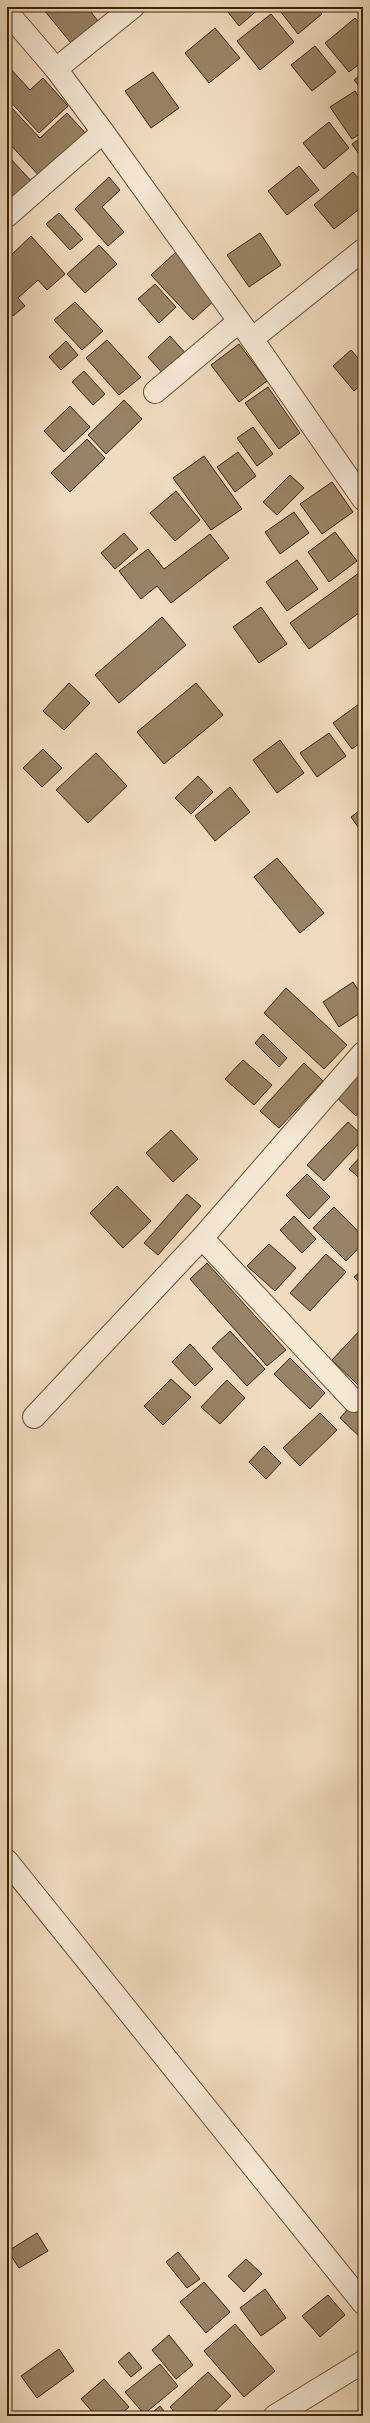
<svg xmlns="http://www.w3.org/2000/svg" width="370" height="2423" viewBox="0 0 370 2423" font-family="'IM FELL DW Pica',serif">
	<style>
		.building { fill: #998366; stroke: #3a2405 }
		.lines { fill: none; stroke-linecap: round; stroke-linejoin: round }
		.minor-casing { stroke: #685234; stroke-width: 24 }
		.minor { stroke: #f5e8d5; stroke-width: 22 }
	</style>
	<rect width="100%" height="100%" fill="#f0dbbf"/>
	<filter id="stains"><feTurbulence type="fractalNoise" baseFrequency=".005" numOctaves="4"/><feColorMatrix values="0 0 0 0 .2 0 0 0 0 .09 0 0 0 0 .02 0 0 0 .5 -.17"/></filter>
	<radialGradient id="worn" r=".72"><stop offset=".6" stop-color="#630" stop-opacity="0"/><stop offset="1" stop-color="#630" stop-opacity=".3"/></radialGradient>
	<g class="building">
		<path d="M48 7H87L98 21 71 43 44 10Z"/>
		<path d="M224 7H259L260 8 239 26Z"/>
		<path d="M277 7H316L322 14 298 34Z"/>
		<path d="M271 14 294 42 260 70 237 41Z"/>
		<path d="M355 18 363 27V61L349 72 325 43Z"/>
		<path d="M215 28 240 58 209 83 185 53Z"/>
		<path d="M315 46 336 72 312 91 291 65Z"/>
		<path d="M7 65 30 90 43 78 68 106 39 133 7 98Z"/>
		<path d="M153 72 179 108 151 128 125 91Z"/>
		<path d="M363 73V91L354 80Z"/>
		<path d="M355 91 363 103V132L352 139 330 107Z"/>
		<path d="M8 104 40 138 67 113 89 137 43 180 7 141Z"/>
		<path d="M329 122 349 148 324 169 303 143Z"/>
		<path d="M363 136V160L352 144Z"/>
		<path d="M9 157 33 183 7 208V159Z"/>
		<path d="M299 166 319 190 287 215 268 191Z"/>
		<path d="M353 172 363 184V206L334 229 314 205Z"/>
		<path d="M109 177 120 190 102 207 124 232 108 246 75 209Z"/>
		<path d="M59 213 83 239 70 250 46 224Z"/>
		<path d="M260 233 281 265 249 287 227 255Z"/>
		<path d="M31 236 65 274 47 290 38 280 18 298 25 306 13 316 7 309V259Z"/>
		<path d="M99 245 117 264 85 293 67 274Z"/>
		<path d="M176 252 217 298 193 320 151 275Z"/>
		<path d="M155 284 176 307 159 323 138 299Z"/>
		<path d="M75 302 103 331 82 350 54 320Z"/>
		<path d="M170 336 188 356 165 376 148 357Z"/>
		<path d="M107 340 141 377 119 395 86 358Z"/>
		<path d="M66 341 78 355 61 370 49 357Z"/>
		<path d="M239 344 267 381 239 402 211 365Z"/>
		<path d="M351 350 363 364V383L354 391 333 366Z"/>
		<path d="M84 371 105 394 93 405 72 382Z"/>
		<path d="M268 387 300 433 279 449 245 403Z"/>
		<path d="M124 400 142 419 106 454 88 435Z"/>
		<path d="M70 406 90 427 64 452 44 431Z"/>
		<path d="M253 427 273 454 257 466 237 438Z"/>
		<path d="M87 439 105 458 70 492 51 473Z"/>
		<path d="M238 452 256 476 235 492 217 467Z"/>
		<path d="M204 456 242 509 211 530 173 478Z"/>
		<path d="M290 475 304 488 277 515 263 502Z"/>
		<path d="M332 482 353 512 322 534 300 504Z"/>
		<path d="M176 491 200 520 175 541 150 513Z"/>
		<path d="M294 512 309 533 280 554 265 532Z"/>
		<path d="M335 532 357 561 329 582 308 552Z"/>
		<path d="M124 533 138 549 115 569 101 553Z"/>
		<path d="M210 534 229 558 171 603 157 586 141 599 119 571 148 549 164 569Z"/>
		<path d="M297 560 318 589 287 611 266 582Z"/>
		<path d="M363 570V610L309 649 290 623Z"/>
		<path d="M261 607 287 644 259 663 233 627Z"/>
		<path d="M162 617 186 645 119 703 95 675Z"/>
		<path d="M69 683 90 703 64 730 43 711Z"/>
		<path d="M196 683 223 715 164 764 137 732Z"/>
		<path d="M363 701V741L352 749 333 723Z"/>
		<path d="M329 733 346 756 317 777 300 753Z"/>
		<path d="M280 740 304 773 277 793 253 760Z"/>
		<path d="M43 749 62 768 42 787 23 768Z"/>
		<path d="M96 753 127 786 88 823 56 790Z"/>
		<path d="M198 776 213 792 191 814 175 798Z"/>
		<path d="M230 787 250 812 215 841 195 816Z"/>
		<path d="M363 808V834L351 817Z"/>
		<path d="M277 858 324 913 300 933 254 877Z"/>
		<path d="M353 982 363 998V1011L339 1027 323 1002Z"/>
		<path d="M286 988 347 1045 324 1069 264 1013Z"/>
		<path d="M263 1034 287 1058 279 1067 255 1043Z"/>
		<path d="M243 1060 272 1085 254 1105 225 1079Z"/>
		<path d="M304 1063 323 1081 279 1128 260 1111Z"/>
		<path d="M357 1066 363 1071V1108L356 1116 332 1093Z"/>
		<path d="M348 1122 363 1136V1139L324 1181 307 1165Z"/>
		<path d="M171 1130 198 1159 173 1182 146 1153Z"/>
		<path d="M363 1154V1181L349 1169Z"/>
		<path d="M307 1174 330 1197 309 1219 286 1195Z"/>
		<path d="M117 1186 151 1221 123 1248 90 1213Z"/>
		<path d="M187 1194 201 1206 158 1255 144 1243Z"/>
		<path d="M334 1207 363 1236V1244L346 1261 313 1228Z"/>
		<path d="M294 1216 316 1239 302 1253 280 1230Z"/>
		<path d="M269 1244 296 1268 275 1291 247 1266Z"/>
		<path d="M326 1254 346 1272 310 1311 290 1293Z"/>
		<path d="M207 1263 286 1350 267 1366 190 1279Z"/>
		<path d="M363 1269V1286L354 1277Z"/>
		<path d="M363 1327V1379L358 1385 332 1360Z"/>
		<path d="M230 1331 265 1369 247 1386 212 1348Z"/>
		<path d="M190 1344 213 1369 195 1386 172 1362Z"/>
		<path d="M290 1358 325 1393 310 1409 274 1374Z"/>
		<path d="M171 1379 191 1397 163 1425 144 1406Z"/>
		<path d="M227 1380 245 1398 220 1424 201 1407Z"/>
		<path d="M363 1393V1440L340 1418Z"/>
		<path d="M320 1413 337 1430 300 1466 283 1448Z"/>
		<path d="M264 1446 281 1463 266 1479 249 1462Z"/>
		<path d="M37 2233 48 2251 19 2268 8 2251Z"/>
		<path d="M178 2252 200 2279 187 2288 166 2262Z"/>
		<path d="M246 2259 262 2274 244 2292 228 2276Z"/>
		<path d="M204 2282 230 2312 206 2333 180 2302Z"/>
		<path d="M265 2289 286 2318 261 2336 240 2308Z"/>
		<path d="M328 2295 345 2315 320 2337 302 2316Z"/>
		<path d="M235 2324 275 2371 244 2397 204 2351Z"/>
		<path d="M169 2335 193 2365 176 2379 152 2350Z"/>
		<path d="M59 2349 74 2371 37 2398 21 2376Z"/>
		<path d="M129 2352 142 2368 131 2377 118 2362Z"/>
		<path d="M160 2364 178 2386 144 2414 125 2392Z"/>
		<path d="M208 2372 231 2396 210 2416H178L170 2407Z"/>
		<path d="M104 2379 129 2407 119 2416H96L81 2399Z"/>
		<path d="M160 2406 168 2416H148Z"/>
	</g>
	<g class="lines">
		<g class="minor-casing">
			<g id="minor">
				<path d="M7 12 56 69 103 132 252 339 363 499"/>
				<path d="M56 69 133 7"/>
				<path d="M7 216 103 132"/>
				<path d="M252 339 363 250"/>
				<path d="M155 392 238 322"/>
				<path d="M202 1238 354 1401"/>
				<path d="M34 1417 202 1238 363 1053"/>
				<path d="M7 1861 363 2303"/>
				<path d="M275 2416 363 2362"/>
			</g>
		</g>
		<use href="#minor" class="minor"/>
	</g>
	<rect width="370" height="2423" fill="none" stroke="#f0dbbf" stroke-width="24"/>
	<rect x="8" y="8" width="354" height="2407" fill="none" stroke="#3a2405" stroke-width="2"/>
	<rect x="12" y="12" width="346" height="2399" fill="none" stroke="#3a2405"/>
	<rect width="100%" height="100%" filter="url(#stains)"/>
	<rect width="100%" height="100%" fill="url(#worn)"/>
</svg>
